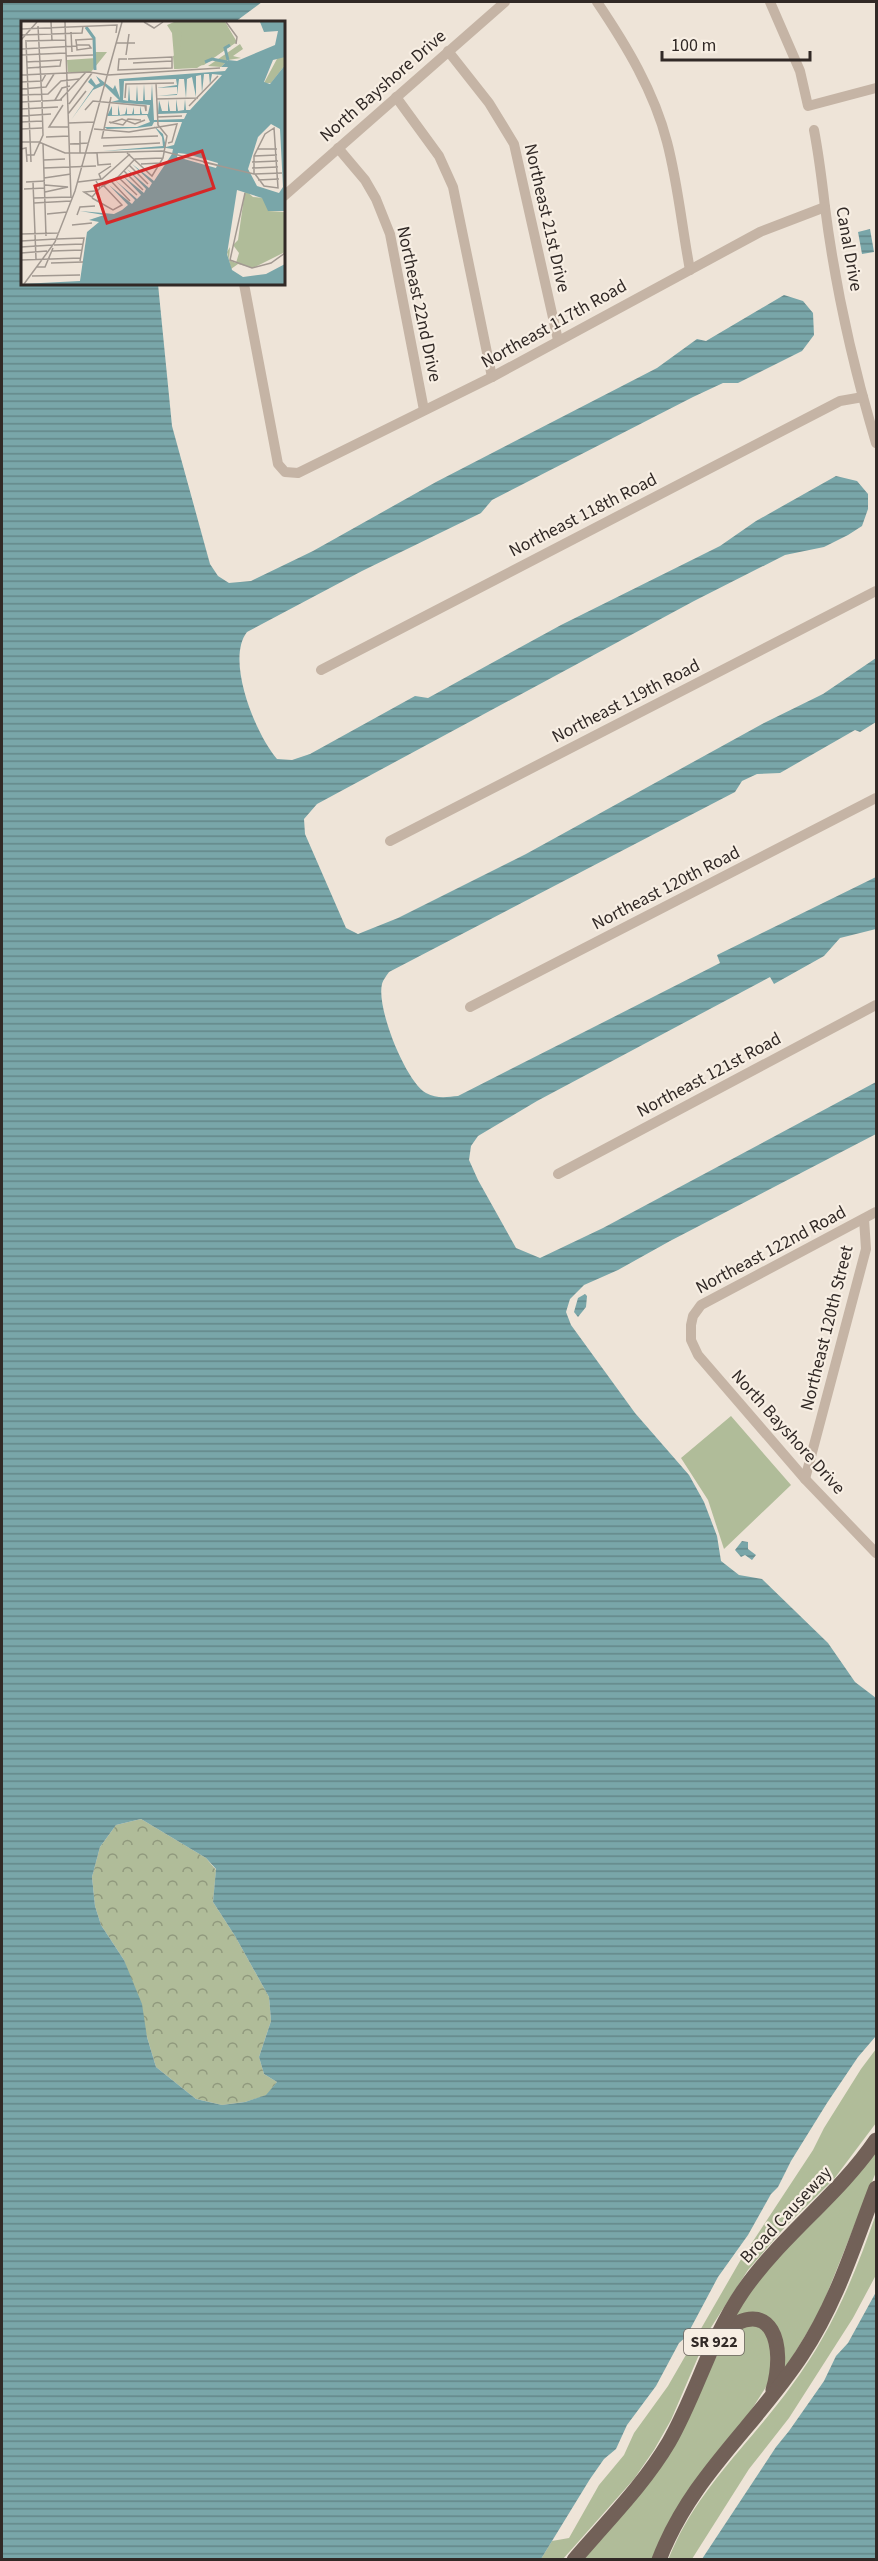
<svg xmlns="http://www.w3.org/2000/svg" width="878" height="2561" viewBox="0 0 878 2561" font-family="'Source Sans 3',sans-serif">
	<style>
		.green { fill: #b0bc99 }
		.forest { fill: url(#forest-crowns) }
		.water { fill: url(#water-rules); fill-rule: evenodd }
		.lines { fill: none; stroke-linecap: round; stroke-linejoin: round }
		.minor { stroke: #c5b4a5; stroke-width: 10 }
		.primary { stroke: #726158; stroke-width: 15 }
		.labels { text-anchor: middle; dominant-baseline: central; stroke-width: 4.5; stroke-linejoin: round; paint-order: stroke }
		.shield { fill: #f7eee3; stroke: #6c645f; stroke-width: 1.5 }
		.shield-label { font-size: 16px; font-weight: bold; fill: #312926 }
		.street-label { font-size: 18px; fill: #312926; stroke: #f7eee3 }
		.inset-river { fill: none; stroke: #79a6a9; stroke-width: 3 }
		.inset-road { fill: none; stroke: #a29991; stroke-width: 1.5 }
		.view { fill: #d62828; fill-opacity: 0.15; stroke: #d62828; stroke-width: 3 }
		.inset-edge { fill: none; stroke: #312926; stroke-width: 3 }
	</style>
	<defs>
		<pattern id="forest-crowns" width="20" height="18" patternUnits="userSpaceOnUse" patternTransform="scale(1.5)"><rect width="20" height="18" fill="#b0bc99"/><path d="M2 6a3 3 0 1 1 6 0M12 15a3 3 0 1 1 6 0" fill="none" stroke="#90997d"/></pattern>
		<pattern id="water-rules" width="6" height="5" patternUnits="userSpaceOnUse" patternTransform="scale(1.5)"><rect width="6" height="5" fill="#79a6a9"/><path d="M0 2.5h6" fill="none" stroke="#648789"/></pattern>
	</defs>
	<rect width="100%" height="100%" fill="#eee4d8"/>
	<g class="green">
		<path d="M731 1416 791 1485 724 1549 708 1500 681 1458Z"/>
		<path d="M876 2049V2123L834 2179 785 2227 748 2270 710 2329 671 2420 654 2450 634 2479 563 2559H541L552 2541 569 2538 599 2485 624 2455 634 2433 668 2386 740 2261 813 2150 824 2128 861 2069Z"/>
		<path d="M876 2150V2172L820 2311 784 2371 781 2338 734 2316 761 2277Z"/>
		<path d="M876 2214V2275L853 2318 789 2418 749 2469 692 2559 668 2560C696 2489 749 2445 792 2385 831 2333 855 2275 876 2214Z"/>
		<path d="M751 2323 770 2334 771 2379 745 2420 693 2483 677 2509 653 2559 584 2560 735 2328Z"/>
	</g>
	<path class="forest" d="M141 1819 206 1858 216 1870 213 1902 235 1936 269 1997 271 2021 259 2057 264 2074 277 2082 267 2095 245 2102 222 2105 196 2099 156 2067 124 1960 101 1925 95 1906 92 1877 100 1847 116 1825Z"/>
	<g class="water">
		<path d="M2 2H262L235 22H22V284H158L172 426 210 564 218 576 229 583 251 581 313 551 436 482 657 368 697 339 706 341 784 295 803 301 813 313 814 335 802 351 738 383H723L693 397 492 500 481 513 362 571 247 632C225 660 256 735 277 759L292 760 310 754 415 696 428 698 561 625 720 546 756 521 836 476 857 481 868 494V509L862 526 848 535 824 547 785 555 694 601 317 804 304 819 305 834 346 928 358 934 398 918 526 854 764 723 823 694 876 658V722L860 732 855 730 780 773 757 774 742 781 735 792 389 972C387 975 383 980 382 984 376 1008 406 1082 426 1093 437 1099 447 1097 458 1096L720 963 717 955 876 877V929L840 938 824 956 774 984 770 977 537 1101 478 1136 471 1146 469 1160 478 1180 516 1248 540 1258 603 1228 876 1082V1134L670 1241 618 1270 584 1285 570 1299 566 1312 571 1325 635 1413 689 1475 704 1502 717 1536 721 1561 739 1575 762 1579 828 1643 855 1682 876 1698V2036L858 2057 827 2103 791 2161 778 2187 771 2194 748 2235 718 2277 686 2337 679 2343 656 2386 627 2425 616 2449 604 2459 590 2479 541 2559H2ZM141 1819 206 1858 216 1869 213 1902 235 1936 269 1997 271 2021 259 2057 264 2074 277 2082 266 2095 245 2102 222 2105 196 2099 156 2067 147 2037 142 2004 124 1960 101 1925 95 1906 92 1877 100 1847 116 1825Z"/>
		<path d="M870 229 874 252 862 254 858 232Z"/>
		<path d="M585 1294 587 1296 586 1307 578 1317 574 1312 578 1298Z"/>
		<path d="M742 1541 748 1542V1549L756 1555 752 1560 745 1555 741 1557 735 1550Z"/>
		<path d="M876 2292V2559H702L776 2447 789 2431 824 2381 836 2356 848 2343Z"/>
	</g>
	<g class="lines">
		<g class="minor">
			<path d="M597 2C626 45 654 91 667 142 678 184 682 228 690 270"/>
			<path d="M770 2 800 71 808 106 876 88"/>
			<path d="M448 51 489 103 514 144 558 340"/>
			<path d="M396 97 439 156 453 187 492 377"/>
			<path d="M814 130C819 156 822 181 825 207 835 286 853 366 876 443"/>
			<path d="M338 148 365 180 376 199 390 234 424 410"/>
			<path d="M284 196 505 2"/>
			<path d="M244 284 278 464 285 472 298 473 492 377 760 232 825 207"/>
			<path d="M321 670 840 401 863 397"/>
			<path d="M390 841 876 591"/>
			<path d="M470 1007 876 798"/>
			<path d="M558 1174 876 1005"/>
			<path d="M876 1212 701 1305 693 1316 691 1325V1340L698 1355 805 1479 876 1553"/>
			<path d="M805 1479 866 1249 864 1219"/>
		</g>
		<g class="primary">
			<path d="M721 2333C773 2293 786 2347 773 2390"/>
			<path d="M574 2560C607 2521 643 2486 669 2442 697 2393 710 2339 743 2291 782 2235 838 2196 876 2140"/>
			<path d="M659 2560C691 2476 755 2427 802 2355 837 2302 854 2245 876 2188"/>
		</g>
	</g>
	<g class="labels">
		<rect class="shield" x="684" y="2329" width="60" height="26" rx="4.5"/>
		<g class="shield-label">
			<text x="714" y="2342">SR 922</text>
		</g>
		<g class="street-label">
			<text transform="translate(383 86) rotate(-41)">North Bayshore Drive</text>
			<text transform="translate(547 218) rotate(77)">Northeast 21st Drive</text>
			<text transform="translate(849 249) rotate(80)">Canal Drive</text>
			<text transform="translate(419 304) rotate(78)">Northeast 22nd Drive</text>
			<text transform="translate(554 324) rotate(-29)">Northeast 117th Road</text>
			<text transform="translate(583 515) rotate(-27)">Northeast 118th Road</text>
			<text transform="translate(626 701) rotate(-27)">Northeast 119th Road</text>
			<text transform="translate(666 888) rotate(-27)">Northeast 120th Road</text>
			<text transform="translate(709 1075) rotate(-28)">Northeast 121st Road</text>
			<text transform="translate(771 1250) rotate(-28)">Northeast 122nd Road</text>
			<text transform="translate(827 1328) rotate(-76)">Northeast 120th Street</text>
			<text transform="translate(788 1432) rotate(48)">North Bayshore Drive</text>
			<text transform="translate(786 2215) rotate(-47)">Broad Causeway</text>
		</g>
	</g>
	<g transform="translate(21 21)">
		<rect width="264" height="264" fill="#eee4d8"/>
		<path d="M224 169 232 176 242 177 248 190 264 191V231L232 247 217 243 210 248 206 231 209 226 208 239 215 242 218 232 212 224 217 219Z" fill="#b0bc99"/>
		<path d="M153 1H204L216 21 176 47 154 48 151 12 146 4ZM219 23 222 28 212 35 220 37 207 39 200 46 187 45Z" fill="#b0bc99"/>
		<path d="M170 1H204L215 21 183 44 153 48 152 35 158 32 161 13 156 7H168ZM75 31H86L70 51H47L46 39 75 37ZM257 36H264V44L250 62H243Z" fill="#b0bc99"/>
		<path d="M239 1H264V36L252 39 243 61 249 63 264 44V190H247L241 177 216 169 206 233 211 249 222 256 245 253 264 243V263H0L59 260 66 211 78 201 68 199 83 194 59 190 93 193 101 189 107 184 88 164 111 183 114 179 94 159 116 178 120 174 101 154 123 172 125 168 106 148 128 167 131 162 111 143 133 160 151 133 152 128 145 127 82 130 142 125 141 116 133 105 142 113 145 126 153 124 161 101H133L131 105 116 107 86 108 83 106H116L129 101 126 94 86 95 91 85V94H97V84L99 94 104 93 106 86V93H111L113 86V93H119V85L121 93H127L129 84 90 81 98 79 83 64 72 69 50 99 73 66 67 61 70 57 75 64 79 62 75 55 92 68 94 64 99 77 98 58 204 50 207 46H200L207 39 216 40 254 24 257 10 243 11ZM183 53H188L189 64 191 53 201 54 169 89H165L164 78 163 89 157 90 155 78V90H149L147 79V90H141L138 79 137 93 166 92 163 98 133 99 131 63 130 79H124L123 63 122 80H117L116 64 115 80 109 79 108 64 107 80 102 79 103 60 155 58 156 64 136 67 156 66V73L136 75 156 74 158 58H163L165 77 166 58 171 56 175 76V55L180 54 181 72ZM250 103 259 108 262 166 258 172 236 165 227 148 237 116ZM157 132 166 133 197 142 195 147 156 136Z" fill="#79a6a9" fill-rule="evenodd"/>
		<path class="inset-river" d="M65 6 73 17 74 49M207 39 204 27 209 24M184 41 191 38 206 41"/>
		<path class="inset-road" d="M30 1 31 20M44 1 50 177M123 1 133 7 142 1M205 1 216 16 215 23M17 5 21 80M0 8 96 4 95 12M50 11 51 31M0 14 61 12 62 5M0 19 16 1M54 19 72 18M55 19 56 28V29L70 27 68 24H56M4 20 44 19M5 21 10 141M95 22H114M0 28 56 25M0 34 45 32M105 34 108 13M45 35 72 34M106 38H98L97 49 151 47V36L107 38M5 41 41 39M112 42 151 40M6 47 39 45 40 39M0 54 68 51 87 54M87 54 199 47M0 61 21 60 25 53M0 68 25 66 33 53M0 74 27 73 40 60 58 58M90 76 81 117 137 115M104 77 105 63 153 62M135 78 177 77M34 79 41 67 49 65M39 79 65 51M21 80 41 79M0 81 20 80M48 83 71 52M42 84 28 106H48M168 85 197 55M0 88 37 86M64 89 72 80 125 85V90L124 85M47 93 65 70M0 95 30 93M136 96 161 95M0 101 21 100M88 101 102 104 107 98 120 99M48 102 73 101M89 102 101 98 114 103 124 99M0 108 21 107M73 108 108 111 156 103 151 121 147 122M59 110V132M25 116 48 115M0 121H18L44 132H67M22 123 25 215M49 123 68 122M82 125 139 122M0 128 5 127 6 141M236 128H256M66 132 141 130 196 144M76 132 77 144 90 143M106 132 131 155 142 137 146 115 137 104 135 62M6 134H13L22 114 21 81M233 135 256 134M23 139 44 138M182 141 233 153 261 152M231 141 257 140M120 143 140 142M108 144 127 163M23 147 75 145M231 147 257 146M103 150 122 169M233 153V135L244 113 253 107 257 167 243 165 234 153M97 156 116 174M23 157 50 153M80 158 78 153 90 145M237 159 258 158M90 160 109 180M5 161 24 160M12 161 15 238M57 161 81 158 109 133M24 164 47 166 24 171M80 166 97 156 114 138 142 137M3 168 24 167M74 170 63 171 71 176 79 167 75 160M224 172 209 239 231 247 250 242 264 232M13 177 50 176M71 177 92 189 101 184 83 165M13 182 50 180M26 193 46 191M56 194 59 186 74 185M51 204 71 202M0 213 38 212M36 218 63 217 59 240M0 220 35 218M33 224 62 223M0 226 32 224M31 230 61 229M0 232 26 230M0 239 60 237M30 242 62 241M16 246H24L32 227M11 255 59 254M3 263 34 221 54 170 101 1"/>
		<path class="view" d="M181 130 193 167 86 202 74 165Z"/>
		<rect width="264" height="264" class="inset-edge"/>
	</g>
	<rect width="878" height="2561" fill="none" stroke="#312926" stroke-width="6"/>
	<path d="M662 51v9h148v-9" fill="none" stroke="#312926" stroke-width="3"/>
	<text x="671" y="51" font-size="18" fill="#312926" stroke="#f7eee3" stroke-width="4.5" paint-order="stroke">100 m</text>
</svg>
